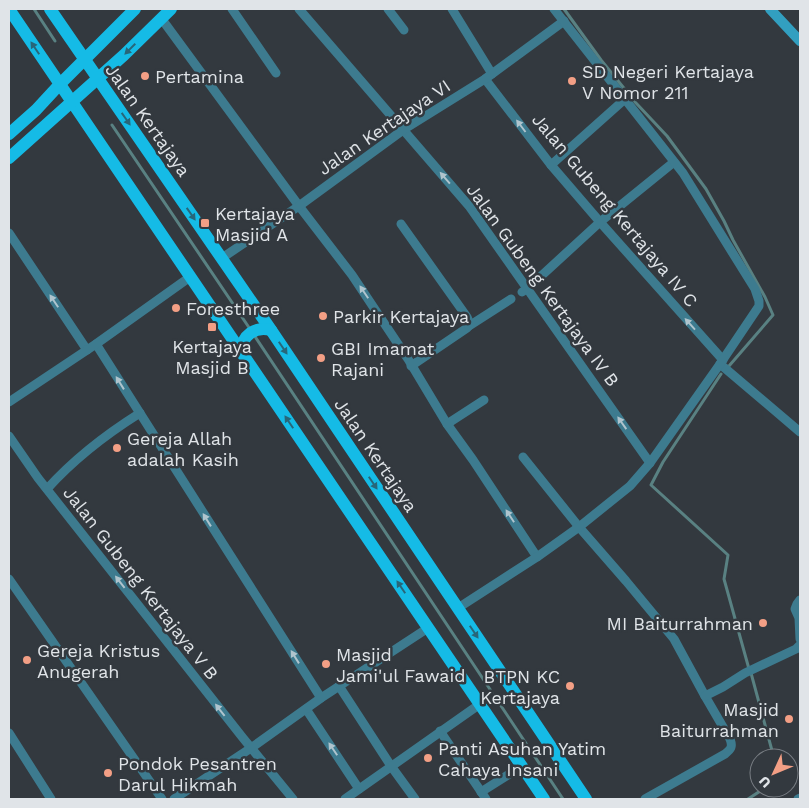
<svg xmlns="http://www.w3.org/2000/svg" width="809" height="808" viewBox="0 0 809 808" font-family="'Work Sans',sans-serif">
	<style>
		.lines { fill: none; stroke-linecap: round; stroke-linejoin: round }
		.stream { stroke: #598182; stroke-width: 3 }
		.street { stroke: #3d7b8f; stroke-width: 9 }
		.secondary { stroke: #329fc0; stroke-width: 10 }
		.primary { stroke: #15bbe6; stroke-width: 12 }
		.oneway { fill: #286679 }
		.oneway2 { fill: #afc4cd }
		.poi-dot { fill: #f39f85; stroke: #33393f; stroke-width: 2 }
		.labels { text-anchor: middle; dominant-baseline: central; stroke-width: 5; stroke-linejoin: round; paint-order: stroke }
		.poi-label { font-size: 18px; fill: #e0e4e8; stroke: #33393f; text-anchor: start }
		.street-label { font-size: 18px; fill: #e0e4e8; stroke: #33393f }
	</style>
	<rect width="100%" height="100%" fill="#33393f"/>
	<g class="lines">
		<g class="stream">
			<path d="M34 9 55 41"/>
			<path d="M564 9 601 60 636 103 667 136 706 189 724 221 733 240 765 297 773 315 729 366"/>
			<path d="M112 125 250 329"/>
			<path d="M254 335 563 799"/>
			<path d="M721 374 663 462 651 485 728 555 724 579 749 669"/>
			<path d="M751 673 774 758"/>
			<path d="M748 799 765 788"/>
		</g>
		<g class="street">
			<path d="M232 9 276 73"/>
			<path d="M299 9 469 206 650 463"/>
			<path d="M388 9 404 30"/>
			<path d="M452 9 492 74"/>
			<path d="M161 18 299 206 352 275 408 359 447 424 473 460 537 557"/>
			<path d="M485 79 551 165 600 222 723 360"/>
			<path d="M551 165 625 99"/>
			<path d="M401 224 467 317 470 324 467 328 411 366"/>
			<path d="M9 233 87 350"/>
			<path d="M222 258 299 206 403 130 485 79 564 21"/>
			<path d="M522 292 527 289 600 222 674 162"/>
			<path d="M469 326 511 299"/>
			<path d="M96 344 321 698"/>
			<path d="M720 364 800 432"/>
			<path d="M9 402 96 344 190 277"/>
			<path d="M447 424 484 400"/>
			<path d="M9 436 38 478 243 738 293 799"/>
			<path d="M523 457 579 527 626 581 674 639 705 696 730 739C733 747 731 749 725 754L645 799"/>
			<path d="M47 489C74 459 105 435 140 413"/>
			<path d="M9 579 162 799"/>
			<path d="M800 600 797 604 795 609 799 618 800 639"/>
			<path d="M458 608 537 557 579 527 630 486 650 463 720 364 759 306V301L755 289 683 173 554 9"/>
			<path d="M339 686 391 766 415 799"/>
			<path d="M705 696 723 687 745 673 796 649 800 645"/>
			<path d="M306 709 359 789"/>
			<path d="M440 731 486 799"/>
			<path d="M9 733 51 799"/>
			<path d="M481 792 522 766"/>
			<path d="M174 799 251 748 321 698 428 628"/>
			<path d="M345 799 480 704"/>
			<path d="M798 799 800 798"/>
		</g>
		<path class="secondary" d="M770 9 800 41"/>
		<g class="primary">
			<path d="M9 9 544 799"/>
			<path d="M50 9 271 330 586 799"/>
			<path d="M9 134 36 110 60 84 135 9"/>
			<path d="M9 158 124 55 171 9"/>
			<path d="M241 352C242 335 255 326 271 330"/>
		</g>
	</g>
	<defs><path id="oneway-solid" d="M-6-.8H1V-3.2L6.5 0L1 3.2V.8H-6Z" transform="scale(1.25)"/></defs>
	<g class="oneway">
		<use href="#oneway-solid" transform="translate(35 48) rotate(-124)"/>
		<use href="#oneway-solid" transform="translate(130 49) rotate(135)"/>
		<use href="#oneway-solid" transform="translate(126 119) rotate(55)"/>
		<use href="#oneway-solid" transform="translate(191 214) rotate(55)"/>
		<use href="#oneway-solid" transform="translate(283 348) rotate(56)"/>
		<use href="#oneway-solid" transform="translate(289 422) rotate(-124)"/>
		<use href="#oneway-solid" transform="translate(373 483) rotate(56)"/>
		<use href="#oneway-solid" transform="translate(401 587) rotate(-124)"/>
		<use href="#oneway-solid" transform="translate(474 632) rotate(56)"/>
	</g>
	<g class="oneway2">
		<use href="#oneway-solid" transform="translate(521 126) rotate(-127)"/>
		<use href="#oneway-solid" transform="translate(445 178) rotate(-131)"/>
		<use href="#oneway-solid" transform="translate(364 292) rotate(-124)"/>
		<use href="#oneway-solid" transform="translate(54 301) rotate(-124)"/>
		<use href="#oneway-solid" transform="translate(690 324) rotate(-132)"/>
		<use href="#oneway-solid" transform="translate(120 383) rotate(-122)"/>
		<use href="#oneway-solid" transform="translate(622 423) rotate(-125)"/>
		<use href="#oneway-solid" transform="translate(510 516) rotate(-123)"/>
		<use href="#oneway-solid" transform="translate(207 520) rotate(-122)"/>
		<use href="#oneway-solid" transform="translate(120 582) rotate(-128)"/>
		<use href="#oneway-solid" transform="translate(295 657) rotate(-122)"/>
		<use href="#oneway-solid" transform="translate(220 710) rotate(-128)"/>
		<use href="#oneway-solid" transform="translate(333 749) rotate(-124)"/>
	</g>
	<g class="poi-dot">
		<circle cx="145" cy="76" r="5"/>
		<circle cx="572" cy="81" r="5"/>
		<rect x="200" y="218" width="10" height="10" rx="2.5"/>
		<circle cx="176" cy="308" r="5"/>
		<circle cx="323" cy="316" r="5"/>
		<rect x="207" y="322" width="10" height="10" rx="2.5"/>
		<circle cx="321" cy="358" r="5"/>
		<circle cx="117" cy="448" r="5"/>
		<circle cx="763" cy="623" r="5"/>
		<circle cx="27" cy="660" r="5"/>
		<circle cx="326" cy="664" r="5"/>
		<circle cx="570" cy="686" r="5"/>
		<circle cx="789" cy="719" r="5"/>
		<circle cx="428" cy="758" r="5"/>
		<circle cx="108" cy="773" r="5"/>
	</g>
	<g class="labels">
		<g class="poi-label">
			<text x="582" y="71">SD Negeri Kertajaya<tspan x="582" dy="21">V Nomor 211</tspan></text>
			<text x="155" y="76">Pertamina</text>
			<text x="215" y="213">Kertajaya<tspan x="215" dy="21">Masjid A</tspan></text>
			<text x="186" y="308">Foresthree</text>
			<text x="333" y="316">Parkir Kertajaya</text>
			<text x="212" y="346" text-anchor="middle">Kertajaya<tspan x="212" dy="21">Masjid B</tspan></text>
			<text x="331" y="348">GBI Imamat<tspan x="331" dy="21">Rajani</tspan></text>
			<text x="127" y="438">Gereja Allah<tspan x="127" dy="21">adalah Kasih</tspan></text>
			<text x="753" y="623" text-anchor="end">MI Baiturrahman</text>
			<text x="37" y="650">Gereja Kristus<tspan x="37" dy="21">Anugerah</tspan></text>
			<text x="336" y="654">Masjid<tspan x="336" dy="21">Jami'ul Fawaid</tspan></text>
			<text x="560" y="676" text-anchor="end">BTPN KC<tspan x="560" dy="21">Kertajaya</tspan></text>
			<text x="779" y="709" text-anchor="end">Masjid<tspan x="779" dy="21">Baiturrahman</tspan></text>
			<text x="438" y="748">Panti Asuhan Yatim<tspan x="438" dy="21">Cahaya Insani</tspan></text>
			<text x="118" y="763">Pondok Pesantren<tspan x="118" dy="21">Darul Hikmah</tspan></text>
		</g>
		<g class="street-label">
			<text transform="translate(148 120) rotate(55)">Jalan Kertajaya</text>
			<text transform="translate(384 127) rotate(-34)">Jalan Kertajaya VI</text>
			<text transform="translate(615 210) rotate(50)">Jalan Gubeng Kertajaya IV C</text>
			<text transform="translate(543 285) rotate(54)">Jalan Gubeng Kertajaya IV B</text>
			<text transform="translate(376 455) rotate(56)">Jalan Kertajaya</text>
			<text transform="translate(141 583) rotate(52)">Jalan Gubeng Kertajaya V B</text>
		</g>
	</g>
	<rect width="809" height="808" fill="none" stroke="#e0e4e8" stroke-width="20"/>
	<g transform="translate(774 773) rotate(226)"><circle r="24" fill="#33393f" stroke="#787d83"/>
	<path d="M0-4L9 19L0 12L-9 19Z" fill="#f39f85"/>
	<text y="-8" font-size="14" font-weight="bold" text-anchor="middle" fill="#e0e4e8">U</text>
	</g>
</svg>
